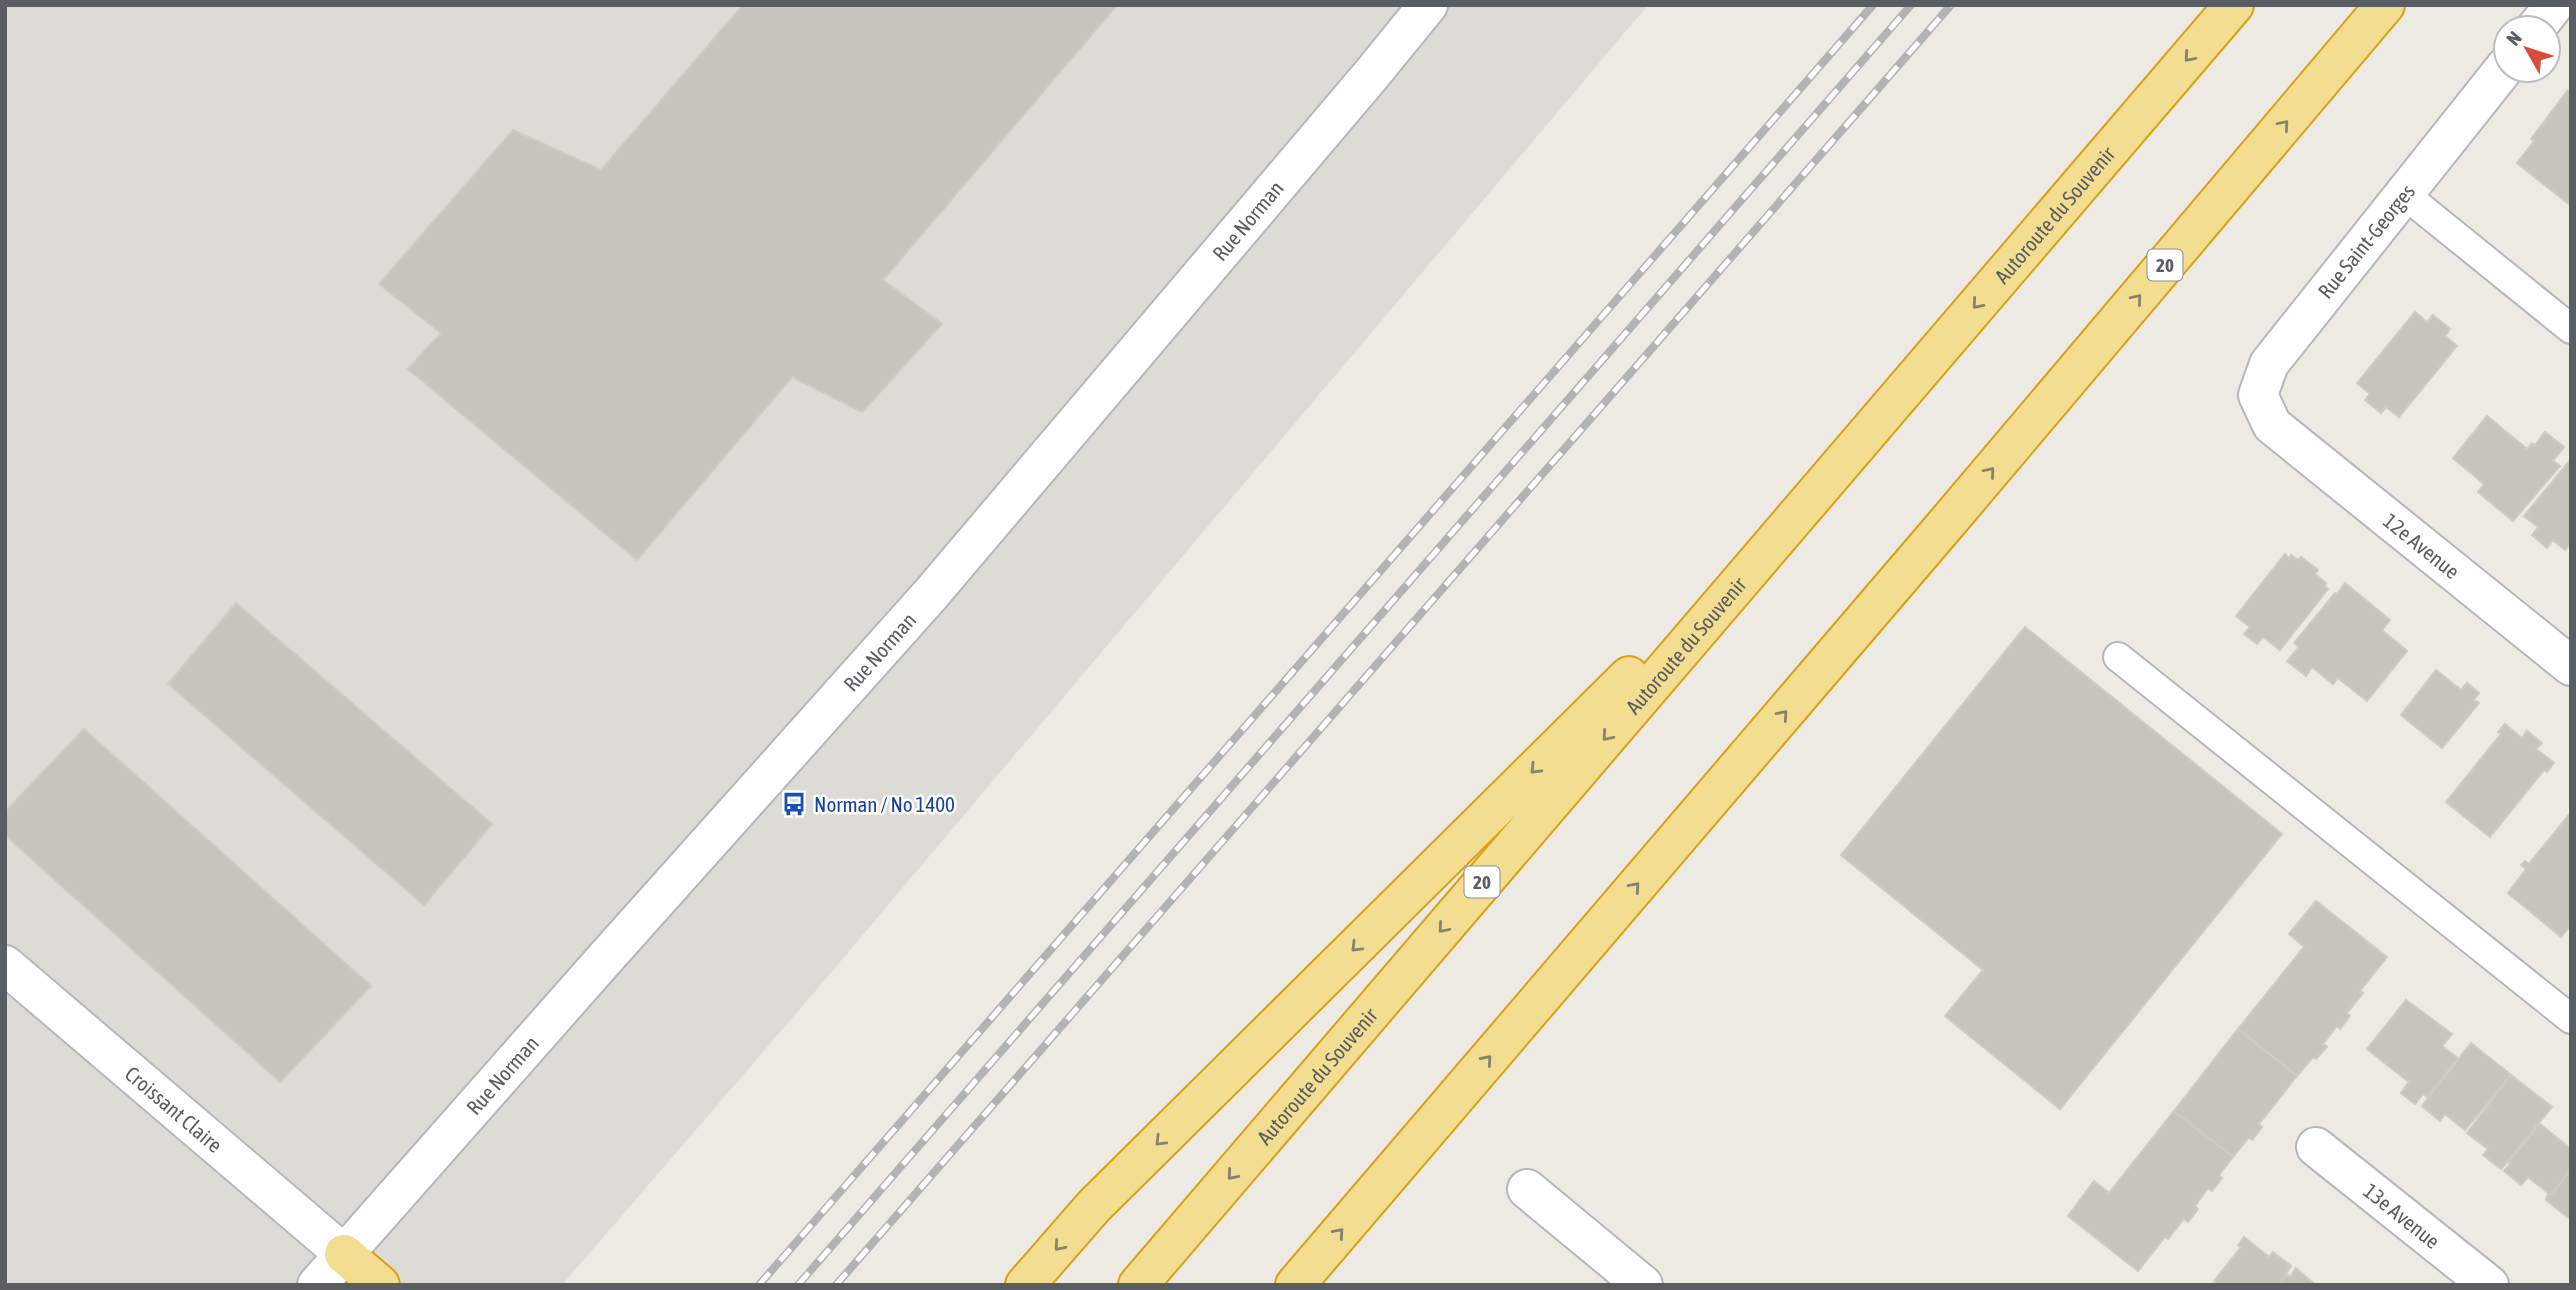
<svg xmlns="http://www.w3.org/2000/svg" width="2576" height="1290" viewBox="0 0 2576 1290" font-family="'Asap Condensed',sans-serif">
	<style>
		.industrial { fill: #dddbd6 }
		.building { fill: #c7c4be; stroke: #d0cbc1; stroke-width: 2 }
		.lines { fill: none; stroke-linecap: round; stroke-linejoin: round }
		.service-casing { stroke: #b4b7bb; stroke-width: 32 }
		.minor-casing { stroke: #b4b7bb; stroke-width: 42 }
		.tertiary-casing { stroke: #b4b7bb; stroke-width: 42 }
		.motorway-casing { stroke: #d9a114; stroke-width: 42 }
		.service { stroke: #fff; stroke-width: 28 }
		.minor { stroke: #fff; stroke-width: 38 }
		.tertiary { stroke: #fff; stroke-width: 38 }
		.motorway { stroke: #f3dd91; stroke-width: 38 }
		.rail-casing { stroke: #b2b3b3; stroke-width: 8 }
		.rail { stroke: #fff; stroke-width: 5; stroke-dasharray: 16; stroke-linecap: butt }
		.oneway { stroke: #88836f }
		.labels { text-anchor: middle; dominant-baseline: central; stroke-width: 5; stroke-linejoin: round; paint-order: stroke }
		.shield { fill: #fff; stroke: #8c8e90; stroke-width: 2 }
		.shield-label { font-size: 19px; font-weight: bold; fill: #5a5d61 }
		.street-label { font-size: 21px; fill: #5a5d61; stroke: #fff }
		.transit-label { font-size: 21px; fill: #164399; stroke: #fff; text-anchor: start }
	</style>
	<rect width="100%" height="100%" fill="#eceae2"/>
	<path class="industrial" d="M5 5H1648L812 995 562 1285H5Z"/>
	<g class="building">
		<path d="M743 5H1117L883 280 942 324 862 412 792 377 637 560 408 369 441 333 379 284 513 130 601 170Z"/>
		<path d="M2568 90 2571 91V206L2517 163 2534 141 2531 139Z"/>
		<path d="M2415 312 2427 322 2433 315 2450 329 2445 336 2457 346 2399 417 2386 407 2381 413 2365 400 2370 394 2357 383Z"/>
		<path d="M2487 416 2527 449 2532 443 2535 445 2545 432 2564 447 2553 461 2560 466 2513 521 2478 492 2484 484 2453 458Z"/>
		<path d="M2571 459V543L2565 550 2553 540 2547 548 2532 535 2538 527 2524 516Z"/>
		<path d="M2285 554 2289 558 2291 555 2298 560 2301 557 2318 570 2315 574 2326 583 2324 585 2328 589 2280 650 2263 637 2257 644 2244 634 2250 627 2236 616Z"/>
		<path d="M2345 583 2390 620 2382 630 2407 651 2367 701 2338 678 2333 684 2312 667 2306 676 2287 661 2299 647 2294 643 2335 593 2337 594Z"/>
		<path d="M236 603 492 824 424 905 168 684Z"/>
		<path d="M2025 627 2282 834 2060 1109 1945 1016 1983 970 1841 855Z"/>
		<path d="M2436 670 2461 690 2467 683 2479 693 2474 700 2479 703 2442 748 2401 715Z"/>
		<path d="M2505 724 2522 738 2527 731 2542 743 2536 749 2554 763 2547 772 2544 770 2490 837 2446 802 2501 734 2498 732Z"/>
		<path d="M84 729 371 986 280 1082 5 835V812Z"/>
		<path d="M2571 812V925L2561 937 2508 893 2526 869 2521 865 2525 861 2529 864Z"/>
		<path d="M2316 901 2387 957 2360 991 2363 993 2347 1013 2350 1016 2340 1029 2337 1026 2323 1044 2327 1047 2316 1059 2313 1057 2297 1076 2238 1029 2304 947 2289 934Z"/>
		<path d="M2406 1000 2452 1034 2442 1046 2458 1058 2427 1097 2423 1094 2415 1104 2401 1093 2409 1082 2367 1049Z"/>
		<path d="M2238 1029 2297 1076 2259 1124 2262 1127 2252 1140 2249 1137 2233 1157 2174 1111Z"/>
		<path d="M2471 1043 2511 1075 2465 1130 2445 1114 2440 1121 2422 1106Z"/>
		<path d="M2511 1075 2552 1107 2501 1169 2483 1155 2488 1149 2467 1133Z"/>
		<path d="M2174 1111 2233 1157 2219 1175 2222 1178 2212 1191 2208 1188 2195 1206 2198 1209 2188 1222 2184 1219 2168 1239 2165 1237 2138 1271 2068 1216 2094 1181 2109 1193Z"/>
		<path d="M2540 1124 2571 1149V1170L2551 1195 2528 1177 2521 1185 2504 1171 2511 1163 2509 1162Z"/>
		<path d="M2571 1170V1220L2546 1200 2548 1193 2551 1195Z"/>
		<path d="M2244 1237 2269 1257 2273 1252 2291 1266 2279 1285H2219L2214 1281 2241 1247 2238 1245Z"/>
		<path d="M2296 1268 2313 1283 2312 1285H2279L2286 1275 2291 1276Z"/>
	</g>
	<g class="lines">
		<g class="service-casing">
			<g id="service">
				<path d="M2404 194 2571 329"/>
				<path d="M2118 657 2571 1019"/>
			</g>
		</g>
		<g class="minor-casing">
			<g id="minor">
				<path d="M2536 28 2554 5"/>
				<path id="s1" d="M2506 66 2269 364 2258 395 2272 425 2571 666"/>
				<path id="s2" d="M5 965 344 1254"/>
				<path id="s3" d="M2316 1147 2489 1285"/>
				<path d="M1527 1189 1643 1285"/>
			</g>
		</g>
		<g class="tertiary-casing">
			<g id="tertiary">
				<path id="s4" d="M317 1285 602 962 931 594 1371 75 1428 5"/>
			</g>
		</g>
		<g class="motorway-casing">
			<g id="motorway">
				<path d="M344 1254 380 1285"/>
				<path d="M1025 1285 1094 1206 1629 676"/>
				<path id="s5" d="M1138 1285 2234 5"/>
				<path d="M1295 1285 1946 524 2385 5"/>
			</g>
		</g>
		<use href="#service" class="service"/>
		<use href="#minor" class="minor"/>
		<use href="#tertiary" class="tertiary"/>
		<use href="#motorway" class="motorway"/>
		<g class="rail-casing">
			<g id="rail">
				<path d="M759 1285 1873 5"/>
				<path d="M798 1285 1911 5"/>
				<path d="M836 1285 1951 5"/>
			</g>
		</g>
		<use href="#rail" class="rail"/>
	</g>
	<defs><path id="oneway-chevron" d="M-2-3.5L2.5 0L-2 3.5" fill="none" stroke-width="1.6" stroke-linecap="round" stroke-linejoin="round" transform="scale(1.75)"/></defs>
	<g class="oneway">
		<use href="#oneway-chevron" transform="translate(2189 57) rotate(131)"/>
		<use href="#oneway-chevron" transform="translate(2284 125) rotate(-50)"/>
		<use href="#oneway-chevron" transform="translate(2137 299) rotate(-50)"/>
		<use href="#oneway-chevron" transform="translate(1977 304) rotate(131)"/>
		<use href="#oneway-chevron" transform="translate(1990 472) rotate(-50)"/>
		<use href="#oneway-chevron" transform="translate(1783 715) rotate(-49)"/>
		<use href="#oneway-chevron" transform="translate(1607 736) rotate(131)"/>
		<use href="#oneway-chevron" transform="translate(1535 769) rotate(135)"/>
		<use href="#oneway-chevron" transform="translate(1635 887) rotate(-49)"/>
		<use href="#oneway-chevron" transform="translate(1443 928) rotate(131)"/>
		<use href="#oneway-chevron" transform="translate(1356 947) rotate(135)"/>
		<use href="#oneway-chevron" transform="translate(1487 1060) rotate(-49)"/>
		<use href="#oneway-chevron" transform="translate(1160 1141) rotate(135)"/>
		<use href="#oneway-chevron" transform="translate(1232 1175) rotate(131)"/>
		<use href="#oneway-chevron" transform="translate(1339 1233) rotate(-49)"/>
		<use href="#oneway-chevron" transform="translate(1059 1246) rotate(131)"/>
	</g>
	<defs>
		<g id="bus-bare" transform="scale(1.89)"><path d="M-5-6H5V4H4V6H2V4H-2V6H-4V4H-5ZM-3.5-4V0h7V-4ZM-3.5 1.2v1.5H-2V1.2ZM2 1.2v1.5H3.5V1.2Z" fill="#1a4fb4" stroke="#fff" stroke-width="2.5" paint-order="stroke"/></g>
	</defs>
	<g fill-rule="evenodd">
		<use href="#bus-bare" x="794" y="804"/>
	</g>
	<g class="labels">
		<g class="shield">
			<rect x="2147.5" y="249.5" width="35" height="31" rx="5"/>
			<rect x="1464.5" y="866.5" width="35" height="31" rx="5"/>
		</g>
		<g class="shield-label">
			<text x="2165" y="265">20</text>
			<text x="1482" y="882">20</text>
		</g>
		<g class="street-label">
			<text stroke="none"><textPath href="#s5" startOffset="1409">Autoroute du Souvenir</textPath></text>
			<text stroke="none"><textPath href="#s4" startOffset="1414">Rue Norman</textPath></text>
			<text transform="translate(2366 241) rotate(-51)">Rue Saint-Georges</text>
			<text stroke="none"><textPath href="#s1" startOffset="639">12e Avenue</textPath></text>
			<text stroke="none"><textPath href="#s5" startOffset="842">Autoroute du Souvenir</textPath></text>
			<text stroke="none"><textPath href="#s4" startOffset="847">Rue Norman</textPath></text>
			<text stroke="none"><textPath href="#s4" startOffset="280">Rue Norman</textPath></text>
			<text stroke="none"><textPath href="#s5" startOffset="275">Autoroute du Souvenir</textPath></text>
			<text stroke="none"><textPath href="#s2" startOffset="222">Croissant Claire</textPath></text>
			<text stroke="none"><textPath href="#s3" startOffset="110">13e Avenue</textPath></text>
		</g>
		<g class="transit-label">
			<text x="814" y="804">Norman / No 1400</text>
		</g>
	</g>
	<rect width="2576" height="1290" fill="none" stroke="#5a5d61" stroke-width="14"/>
	<g transform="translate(2527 49) rotate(309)"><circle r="33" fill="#ffffff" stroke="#bdbec0" stroke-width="2"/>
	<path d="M0-5L12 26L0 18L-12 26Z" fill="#d94b3b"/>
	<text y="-10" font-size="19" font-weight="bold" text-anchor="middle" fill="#5a5d61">N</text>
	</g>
</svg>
